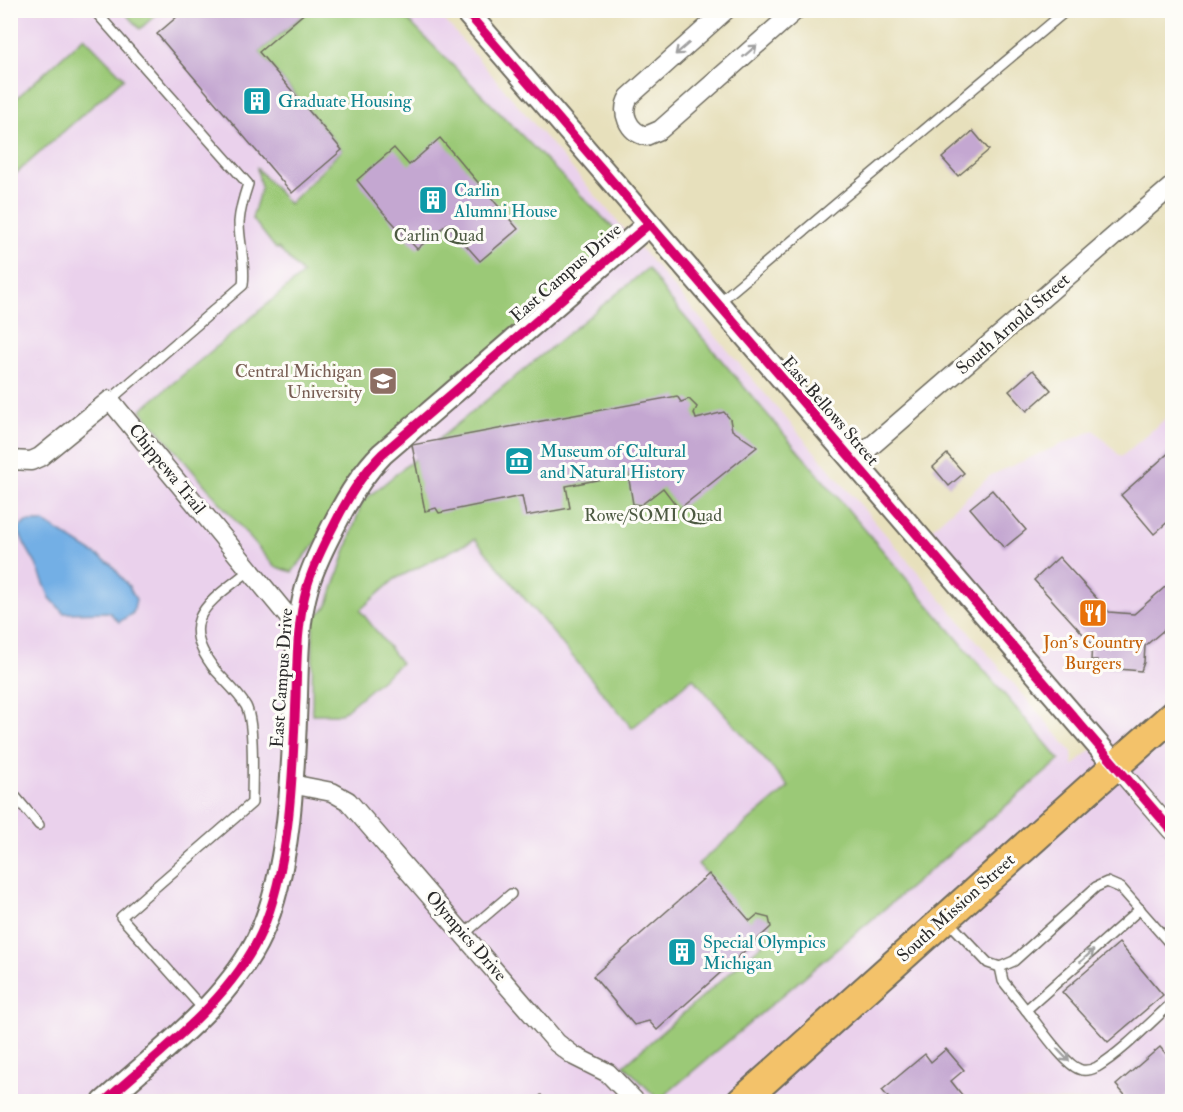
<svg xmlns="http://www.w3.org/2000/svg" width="1183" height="1112" viewBox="0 0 1183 1112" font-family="'IM FELL Double Pica',serif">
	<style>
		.built { fill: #ead1ec }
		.green { fill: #9bc977; stroke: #637a51; stroke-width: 1.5 }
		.water { fill: #73afe5; stroke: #4f6d88; stroke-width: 1.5 }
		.building { fill: #c4a7d1 }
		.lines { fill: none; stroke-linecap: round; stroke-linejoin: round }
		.service-casing { stroke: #6d6a5e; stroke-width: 12 }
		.minor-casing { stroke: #6d6a5e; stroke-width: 21 }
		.tertiary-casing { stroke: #6d6a5e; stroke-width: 26 }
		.primary-casing { stroke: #6d6a5e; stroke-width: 32 }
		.service { stroke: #fff; stroke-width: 9 }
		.minor { stroke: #fff; stroke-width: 18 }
		.tertiary { stroke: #fff; stroke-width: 22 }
		.primary { stroke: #f3c26a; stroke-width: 28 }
		.cycleway-casing { stroke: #fdfcf7; stroke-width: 13 }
		.cycleway { stroke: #d6006c; stroke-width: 9 }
		.oneway { stroke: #a0a0a0 }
		.labels { text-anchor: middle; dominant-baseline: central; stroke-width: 6; stroke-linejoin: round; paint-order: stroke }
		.culture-label { font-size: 18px; fill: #0d838f; stroke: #fdfcf7; text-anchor: start }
		.park-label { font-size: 18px; fill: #4d5a42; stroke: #fdfcf7 }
		.street-label { font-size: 18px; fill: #2b2b2b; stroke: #fdfcf7 }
		.education-label { font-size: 18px; fill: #785e54; stroke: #fdfcf7; text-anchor: end }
		.food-label { font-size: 18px; fill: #c56008; stroke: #fdfcf7 }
	</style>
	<rect width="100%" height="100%" fill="#fdfcf7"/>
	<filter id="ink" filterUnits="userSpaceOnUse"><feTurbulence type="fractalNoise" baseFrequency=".0167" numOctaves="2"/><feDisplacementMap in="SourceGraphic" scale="12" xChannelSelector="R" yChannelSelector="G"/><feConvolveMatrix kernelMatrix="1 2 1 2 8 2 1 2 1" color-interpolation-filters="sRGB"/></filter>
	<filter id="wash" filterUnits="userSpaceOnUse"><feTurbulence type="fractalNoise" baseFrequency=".008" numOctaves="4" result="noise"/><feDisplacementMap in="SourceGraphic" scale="24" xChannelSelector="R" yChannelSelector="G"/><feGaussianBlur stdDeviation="1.35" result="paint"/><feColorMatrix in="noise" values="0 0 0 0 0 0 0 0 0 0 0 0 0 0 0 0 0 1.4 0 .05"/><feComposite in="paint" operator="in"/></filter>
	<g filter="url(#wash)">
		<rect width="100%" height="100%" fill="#e7e0bc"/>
		<path class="built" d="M10 11H437L1072 752 1073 766 1093 748 920 539 991 475 1094 430 1121 457 1172 413V1101H11Z"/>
		<g class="green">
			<path d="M123 11H160L140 29Z"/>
			<path d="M308 11H399L627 242 403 436 292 572 274 566 141 410 303 274 278 248 276 249 252 218 261 188 257 168 289 204 342 150 259 52Z"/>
			<path d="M84 37 124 78 11 178V103Z"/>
			<path d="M648 268 668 297 1060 760 659 1100 624 1065 766 941 698 864 789 787 693 678 632 728 475 539 395 579 360 610 401 663 341 714H312L313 618 327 607 362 502Z"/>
		</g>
		<path class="water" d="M26 522H44L111 564 129 587 136 600 133 613 119 622 109 612 64 613 50 598 36 564 25 545 18 529Z"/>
		<g id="blocks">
			<g class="building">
				<path d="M185 10H308L259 52 342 150 292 193 157 34Z"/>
				<path d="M973 131 989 150 958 176 942 158Z"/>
				<path d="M440 138 518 229 480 261 447 224 417 249 382 211 357 180 394 148 409 165Z"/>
				<path d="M1033 370 1051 390 1027 411 1009 391Z"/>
				<path d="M677 396 681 402 689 399 697 407 694 413 696 419 724 412 730 419 732 430 757 447 679 509 663 488 641 505 633 504 628 474 566 486 570 508 526 516 522 496 439 513 436 508 425 511 412 445Z"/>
				<path d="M1172 450V518L1154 534 1121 495Z"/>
				<path d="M947 454 964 473 949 486 933 467Z"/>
				<path d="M992 490 1026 530 1004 548 970 508Z"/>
				<path d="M1059 557 1109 612 1134 614 1172 581V623L1145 646 1144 662 1141 671 1096 667 1097 660H1091L1092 644 1034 580Z"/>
				<path d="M709 874 750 921 757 915 769 918 771 927 657 1030 649 1021 634 1025 593 976Z"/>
				<path d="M1119 943 1163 995 1108 1042 1062 992Z"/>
				<path d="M1160 1047 1172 1061V1092L1162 1102H1131L1116 1085Z"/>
				<path d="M946 1049 964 1070 951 1081 966 1100 964 1102H892L882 1090 925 1054 931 1062Z"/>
				<path d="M541 1095 546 1102H533Z"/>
			</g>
		</g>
	</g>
	<g filter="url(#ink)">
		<use href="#blocks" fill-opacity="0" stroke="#6d6a5e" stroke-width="1.5"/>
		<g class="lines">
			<g class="service-casing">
				<g id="service">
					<path d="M94 10 248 184C244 196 240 209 239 222 239 243 246 264 243 285L110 400"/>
					<path d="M717 304 1067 10"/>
					<path d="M10 790 39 825"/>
					<path d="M947 920 988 963 1000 967 1014 961 1096 887 1107 882 1121 888 1172 946"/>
					<path d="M464 934 511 894"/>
					<path d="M1000 967 1003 981 1026 1010 1140 909"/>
					<path d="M204 1010 121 917 252 803C252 781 255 724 246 706 239 694 226 682 216 671 174 619 210 602 250 570"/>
					<path d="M1026 1010C1037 1023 1064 1064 1079 1069 1085 1072 1091 1070 1097 1067 1121 1053 1151 1022 1172 1003"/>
				</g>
			</g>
			<g class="minor-casing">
				<g id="minor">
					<path d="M726 10 629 97C620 112 628 132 646 136L660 130 796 10"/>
					<path d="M10 460 31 461 40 457 110 400 300 631"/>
					<path d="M853 462 1172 186"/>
					<path d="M1115 765 1172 831"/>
					<path d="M291 784 332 792 348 801 557 1043 574 1056 608 1073 636 1102"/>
				</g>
			</g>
			<g class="tertiary-casing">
				<g id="tertiary">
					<path d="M465 10 1115 765"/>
					<path d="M104 1102C158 1053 231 1000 261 933 291 867 293 768 296 696 297 660 297 622 307 587 313 565 324 545 334 525 347 499 361 475 382 454L649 224"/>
				</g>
			</g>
			<g class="primary-casing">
				<path id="primary" d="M741 1102 1089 789 1172 716"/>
			</g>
			<use href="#service" class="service"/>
			<use href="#minor" class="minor"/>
			<use href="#tertiary" class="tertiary"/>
			<use href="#primary" class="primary"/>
			<g class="cycleway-casing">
				<g id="cycleway">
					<path d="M465 10 1172 831"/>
					<path d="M104 1102C158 1053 231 1000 261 933 291 867 293 768 296 696 297 660 297 622 307 587 313 565 324 545 334 525 347 499 361 475 382 454L649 224"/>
				</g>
			</g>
			<use href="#cycleway" class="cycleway"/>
		</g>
		<defs><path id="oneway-shaft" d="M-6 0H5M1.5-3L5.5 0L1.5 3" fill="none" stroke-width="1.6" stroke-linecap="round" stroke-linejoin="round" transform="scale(1.5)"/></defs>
		<g class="oneway">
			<use href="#oneway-shaft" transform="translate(682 49) rotate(139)"/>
			<use href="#oneway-shaft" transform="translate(750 51) rotate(-41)"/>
			<use href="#oneway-shaft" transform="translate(1087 956) rotate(-42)"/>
			<use href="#oneway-shaft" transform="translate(1063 1055) rotate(46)"/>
		</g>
	</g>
	<defs>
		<g id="building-square" transform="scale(1.5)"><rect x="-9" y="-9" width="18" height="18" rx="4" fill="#0f9aa8" stroke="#fdfcf7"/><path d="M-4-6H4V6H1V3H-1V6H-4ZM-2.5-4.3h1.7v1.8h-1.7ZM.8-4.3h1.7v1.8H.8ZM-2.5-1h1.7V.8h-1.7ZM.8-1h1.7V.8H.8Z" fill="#fff"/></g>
		<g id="university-square" transform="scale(1.5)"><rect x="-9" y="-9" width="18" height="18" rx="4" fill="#8d6e63" stroke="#fdfcf7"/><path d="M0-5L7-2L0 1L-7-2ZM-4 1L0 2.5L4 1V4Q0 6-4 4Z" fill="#fff"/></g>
		<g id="museum-square" transform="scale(1.5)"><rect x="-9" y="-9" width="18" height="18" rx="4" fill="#0f9aa8" stroke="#fdfcf7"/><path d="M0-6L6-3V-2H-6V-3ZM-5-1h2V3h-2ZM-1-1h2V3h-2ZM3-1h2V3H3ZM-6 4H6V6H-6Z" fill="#fff"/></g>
		<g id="restaurant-square" transform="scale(1.5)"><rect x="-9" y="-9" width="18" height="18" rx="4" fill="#e8710a" stroke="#fdfcf7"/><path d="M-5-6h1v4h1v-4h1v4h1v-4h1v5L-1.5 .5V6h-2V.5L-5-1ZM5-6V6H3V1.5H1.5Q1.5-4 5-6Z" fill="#fff"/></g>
	</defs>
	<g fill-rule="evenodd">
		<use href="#building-square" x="257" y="101"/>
		<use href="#building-square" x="433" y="200"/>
		<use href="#university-square" x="383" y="381"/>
		<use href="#museum-square" x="519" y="461"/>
		<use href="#restaurant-square" x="1093" y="613"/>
		<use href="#building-square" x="682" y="952"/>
	</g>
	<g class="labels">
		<g class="culture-label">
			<text x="278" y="101">Graduate Housing</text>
			<text x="454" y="190">Carlin<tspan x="454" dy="21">Alumni House</tspan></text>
			<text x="540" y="451">Museum of Cultural<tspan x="540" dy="21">and Natural History</tspan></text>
			<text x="703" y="942">Special Olympics<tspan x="703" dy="21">Michigan</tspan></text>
		</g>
		<g class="park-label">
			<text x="439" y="235">Carlin Quad</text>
			<text x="653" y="515">Rowe/SOMI Quad</text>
		</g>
		<g class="street-label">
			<text transform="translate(566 273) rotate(-41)">East Campus Drive</text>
			<text transform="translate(1013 324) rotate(-41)">South Arnold Street</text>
			<text transform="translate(830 411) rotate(49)">East Bellows Street</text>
			<text transform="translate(167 469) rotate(51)">Chippewa Trail</text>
			<text transform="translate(282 678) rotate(-86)">East Campus Drive</text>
			<text transform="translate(956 908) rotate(-42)">South Mission Street</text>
			<text transform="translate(466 936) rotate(49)">Olympics Drive</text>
		</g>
		<g class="education-label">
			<text x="362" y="371">Central Michigan<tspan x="362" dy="21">University</tspan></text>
		</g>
		<g class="food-label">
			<text x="1093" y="642">Jon's Country<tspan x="1093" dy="21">Burgers</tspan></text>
		</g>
	</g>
	<rect width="1183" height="1112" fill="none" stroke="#fdfcf7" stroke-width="36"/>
</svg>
